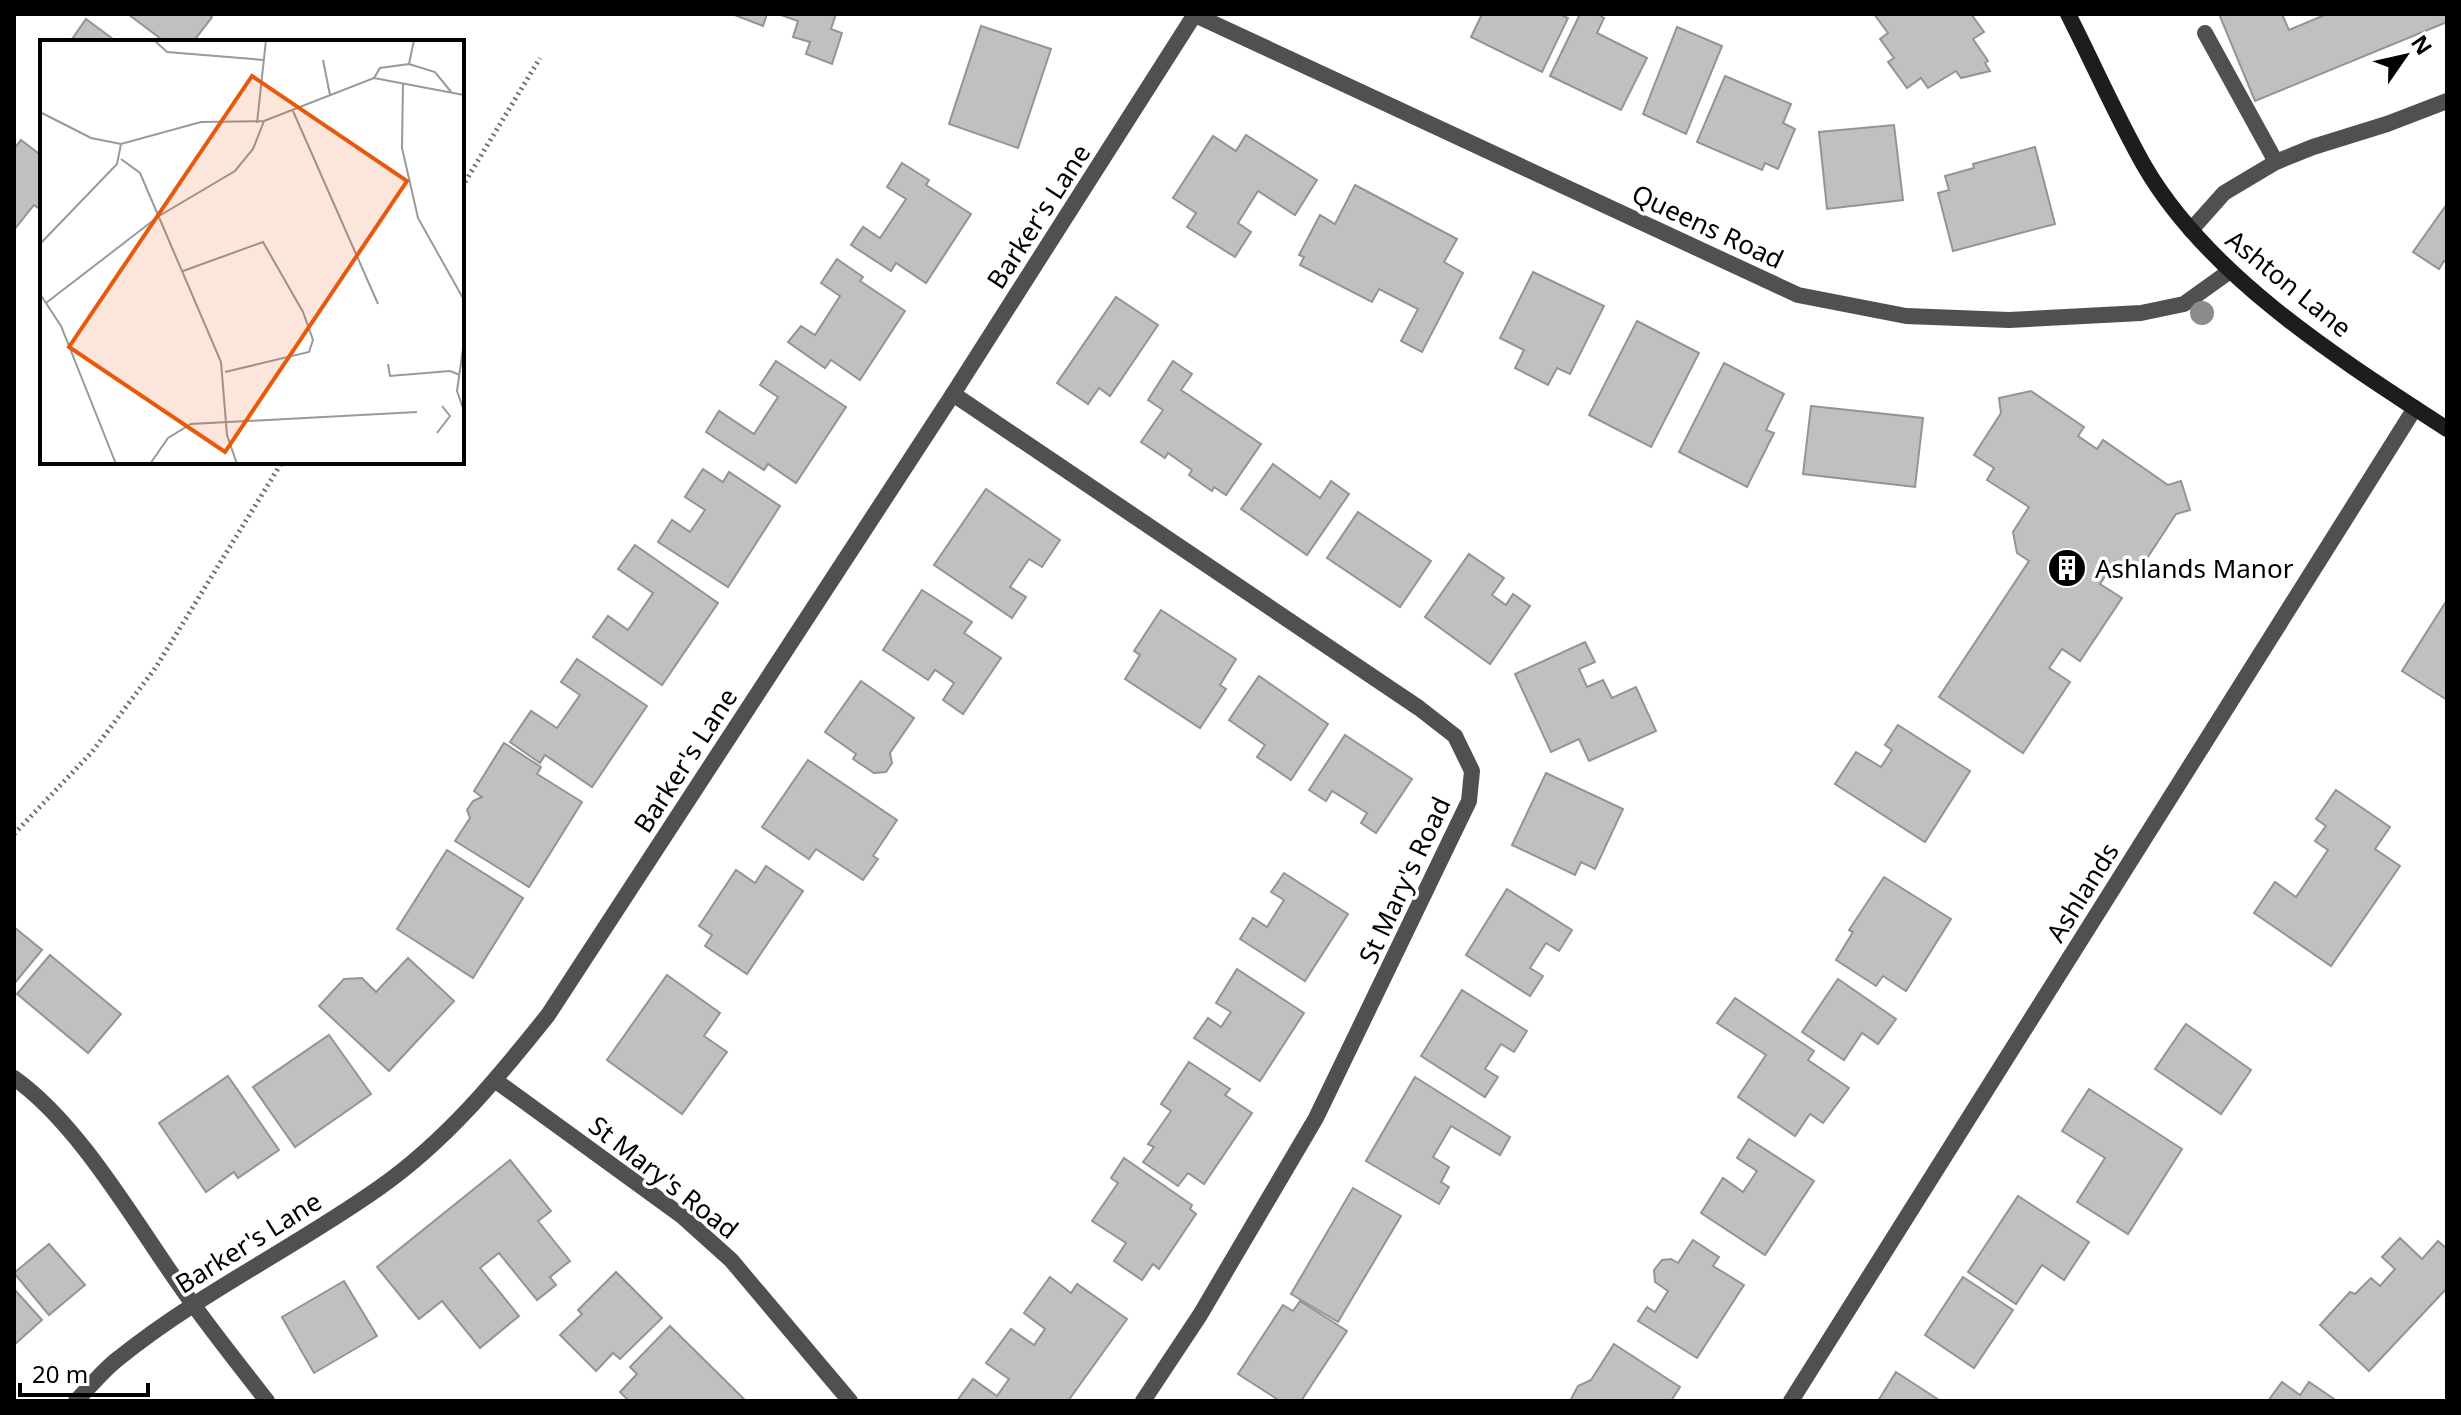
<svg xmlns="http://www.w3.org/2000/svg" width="2461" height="1415" viewBox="0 0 2461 1415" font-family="'Noto Sans',sans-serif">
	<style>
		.building { fill: #c0c0c0; stroke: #949494; stroke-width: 2 }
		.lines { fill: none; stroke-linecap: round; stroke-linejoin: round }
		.path { stroke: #727272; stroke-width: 5; stroke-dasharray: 2 4; stroke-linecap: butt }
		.service { stroke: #505050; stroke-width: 16 }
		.minor { stroke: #505050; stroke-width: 16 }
		.secondary { stroke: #1d1d1d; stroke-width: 16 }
		.tree { fill: #8c8c8c }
		.labels { text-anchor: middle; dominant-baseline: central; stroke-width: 7; stroke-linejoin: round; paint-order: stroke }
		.street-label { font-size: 26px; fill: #000; stroke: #fff }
		.poi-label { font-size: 26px; fill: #000; stroke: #fff; text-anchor: start }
		.inset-road { fill: none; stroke: #999; stroke-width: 2 }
		.view { fill: #e8590c; fill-opacity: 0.15; stroke: #e8590c; stroke-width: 4 }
		.inset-edge { fill: none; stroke: #000; stroke-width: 4 }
	</style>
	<rect width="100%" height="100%" fill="#fff"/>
	<g class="building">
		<path d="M128 14H209L212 17 193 42H165Z"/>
		<path d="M732 14H767L763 26Z"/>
		<path d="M778 14H836L831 29 842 33 832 64 806 54 810 42 793 37 798 21Z"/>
		<path d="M1482 14H1559L1568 18 1542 72 1471 37Z"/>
		<path d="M1580 14H1597L1604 18 1597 33 1647 58 1621 110 1550 76Z"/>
		<path d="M1874 14H1971L1984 32 1973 39 1988 61 1985 63 1990 71 1961 78 1956 71 1928 88 1921 78 1907 88 1888 62 1894 58 1880 39 1888 33Z"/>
		<path d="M2219 14H2282L2289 30 2327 14H2447V22L2255 101Z"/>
		<path d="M86 19 117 42H70Z"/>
		<path d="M981 26 1051 49 1018 148 949 124Z"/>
		<path d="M1677 27 1722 46 1686 134 1643 114Z"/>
		<path d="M1725 76 1791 104 1783 123 1795 129 1778 169 1765 163 1762 170 1697 142Z"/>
		<path d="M1894 125 1903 200 1827 209 1819 132Z"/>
		<path d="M1246 135 1317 180 1295 215 1258 191 1238 223 1251 232 1235 257 1187 227 1196 213 1173 198 1213 136 1236 151Z"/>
		<path d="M21 140 42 156V211L34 205 14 230V149Z"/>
		<path d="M2035 147 2055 224 1953 251 1938 193 1949 190 1945 176 1974 168 1973 164Z"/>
		<path d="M902 163 929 180 926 185 971 214 926 283 896 263 891 271 851 245 863 227 880 238 906 199 887 187Z"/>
		<path d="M1355 185 1457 239 1444 262 1463 273 1422 352 1401 341 1418 309 1379 289 1372 302 1300 265 1304 257 1299 255 1320 215 1335 224Z"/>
		<path d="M2447 204V263L2444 261 2439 269 2413 252Z"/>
		<path d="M837 259 863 277 860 281 905 311 860 380 831 360 825 368 788 342 801 326 815 335 840 296 821 283Z"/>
		<path d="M1533 272 1604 306 1570 374 1557 368 1548 385 1515 368 1524 350 1500 338Z"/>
		<path d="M1116 297 1158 325 1110 396 1099 388 1088 404 1057 383Z"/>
		<path d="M1637 321 1699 353 1651 447 1589 415Z"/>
		<path d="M776 361 846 407 796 483 768 464 764 470 706 432 719 411 754 434 778 397 760 385Z"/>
		<path d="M1173 361 1192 374 1181 390 1261 444 1226 495 1214 487 1212 491 1189 475 1192 470 1168 453 1165 458 1141 442 1163 410 1148 400Z"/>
		<path d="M1724 363 1784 394 1766 430 1774 433 1747 487 1679 452Z"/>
		<path d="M2031 391 2084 427 2078 436 2097 449 2103 440 2168 485 2181 481 2190 510 2176 514 2136 575 2115 561 2100 584 2122 598 2080 661 2062 649 2049 668 2070 682 2023 753 1939 697 2029 561 2017 553 2013 532 2029 507 1987 480 1994 468 1974 455 2001 413 1999 398Z"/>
		<path d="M1811 406 1923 418 1915 487 1803 474Z"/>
		<path d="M1273 464 1320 498 1331 481 1349 494 1307 555 1241 509Z"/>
		<path d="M703 469 723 482 729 472 780 506 728 587 658 542 672 520 690 532 705 510 685 497Z"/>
		<path d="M986 489 1060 540 1042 567 1029 559 1010 587 1026 597 1012 618 934 565Z"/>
		<path d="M1358 512 1431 561 1400 607 1327 558Z"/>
		<path d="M635 545 718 603 662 685 593 637 608 616 628 630 653 593 618 569Z"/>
		<path d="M1469 554 1504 578 1492 595 1506 605 1513 594 1530 606 1490 664 1425 617Z"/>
		<path d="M922 590 972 622 964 633 1001 658 963 714 943 700 954 683 935 670 928 680 883 650Z"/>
		<path d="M2447 600V700L2402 671Z"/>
		<path d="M1161 610 1236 659 1220 685 1226 689 1200 728 1125 679 1140 655 1134 651Z"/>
		<path d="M1585 642 1595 662 1579 669 1587 687 1603 680 1612 698 1636 687 1656 731 1589 761 1579 739 1551 752 1515 674Z"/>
		<path d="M577 659 647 706 592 787 545 755 540 763 510 742 531 711 557 728 580 695 561 682Z"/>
		<path d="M1259 676 1328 724 1291 780 1257 757 1265 745 1229 720Z"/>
		<path d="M861 681 914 718 890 753 892 763 886 772 874 773 853 759 856 754 825 732Z"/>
		<path d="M1898 725 1970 771 1925 842 1835 784 1856 752 1881 767 1892 750 1885 745Z"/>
		<path d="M1345 735 1412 779 1376 833 1361 823 1367 813 1332 791 1326 801 1309 790Z"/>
		<path d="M504 743 541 767 537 774 582 802 529 887 455 841 470 818 467 810 473 801 482 797 474 791Z"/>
		<path d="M808 760 897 820 873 856 878 859 863 880 816 849 809 859 762 827Z"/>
		<path d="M1546 773 1623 809 1595 869 1581 862 1575 875 1512 845Z"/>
		<path d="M2336 790 2390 827 2375 849 2400 866 2331 966 2254 913 2275 882 2296 897 2328 850 2315 841 2326 826 2316 819Z"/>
		<path d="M447 850 523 898 473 978 397 929Z"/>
		<path d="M766 866 803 891 747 974 705 946 712 935 699 926 736 870 755 883Z"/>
		<path d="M1284 873 1348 914 1305 981 1240 939 1253 918 1267 927 1284 900 1271 892Z"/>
		<path d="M1884 877 1951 919 1906 991 1883 976 1876 986 1836 960 1853 932 1849 930Z"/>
		<path d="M1507 889 1572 930 1559 951 1546 943 1530 968 1543 976 1530 996 1466 955Z"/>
		<path d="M14 927 42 950 14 984Z"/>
		<path d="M50 955 121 1014 88 1053 17 994Z"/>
		<path d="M408 958 454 1001 389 1071 319 1006 344 979 362 978 376 992Z"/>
		<path d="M1237 969 1304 1013 1260 1081 1194 1038 1208 1018 1221 1027 1231 1012 1216 1003Z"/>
		<path d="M667 975 720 1013 704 1036 727 1052 682 1114 607 1060Z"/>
		<path d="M1838 979 1896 1019 1878 1044 1862 1033 1844 1060 1802 1032Z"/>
		<path d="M1462 990 1527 1031 1514 1052 1501 1044 1485 1069 1498 1077 1485 1097 1421 1056Z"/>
		<path d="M1735 998 1814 1051 1808 1060 1849 1088 1823 1123 1810 1114 1795 1136 1738 1097 1766 1055 1717 1023Z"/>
		<path d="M2186 1024 2251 1070 2221 1114 2155 1069Z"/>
		<path d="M329 1035 371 1094 295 1147 253 1087Z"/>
		<path d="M1189 1062 1230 1089 1225 1095 1252 1113 1204 1184 1188 1173 1178 1186 1143 1162 1154 1147 1148 1144 1171 1111 1161 1104Z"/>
		<path d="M228 1076 279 1150 238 1178 234 1172 206 1192 159 1123Z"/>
		<path d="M1415 1077 1510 1137 1500 1155 1451 1126 1433 1157 1449 1167 1441 1182 1449 1187 1439 1204 1366 1161Z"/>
		<path d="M2089 1089 2182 1149 2128 1234 2077 1202 2105 1158 2062 1131Z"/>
		<path d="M1749 1139 1814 1181 1765 1255 1701 1213 1723 1178 1743 1192 1757 1171 1737 1158Z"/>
		<path d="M1124 1158 1192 1205 1190 1209 1196 1214 1159 1269 1153 1264 1142 1280 1114 1261 1126 1243 1092 1221 1118 1183 1111 1178Z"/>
		<path d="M510 1160 551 1211 538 1221 570 1261 550 1277 556 1285 537 1300 499 1253 480 1268 519 1316 480 1348 442 1301 419 1319 377 1267Z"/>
		<path d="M1353 1188 1401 1216 1338 1322 1291 1294Z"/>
		<path d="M2018 1196 2089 1242 2064 1280 2042 1265 2016 1304 1968 1272Z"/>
		<path d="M2400 1238 2422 1259 2438 1241 2447 1249V1288L2369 1371 2320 1325 2350 1292 2355 1294 2371 1278 2380 1286 2395 1269 2382 1257Z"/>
		<path d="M1693 1240 1719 1257 1713 1266 1744 1285 1697 1358 1638 1321 1647 1307 1655 1312 1668 1291 1655 1282 1654 1270 1662 1260 1671 1259 1678 1263Z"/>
		<path d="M49 1244 85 1285 49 1315 14 1273Z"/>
		<path d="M616 1272 662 1318 620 1359 613 1353 596 1371 560 1335 582 1314 578 1310Z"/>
		<path d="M1050 1277 1071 1293 1077 1284 1127 1319 1068 1401H957L973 1379 997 1396 1009 1379 986 1363 1011 1329 1034 1345 1045 1329 1024 1313Z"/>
		<path d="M1963 1277 2013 1310 1974 1368 1925 1335Z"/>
		<path d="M344 1281 377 1336 314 1373 282 1317Z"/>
		<path d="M14 1289 42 1320 14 1345Z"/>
		<path d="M1300 1301 1347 1331 1301 1401H1280L1238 1374 1283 1305 1293 1311Z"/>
		<path d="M670 1326 746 1401H629L620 1392 637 1374 630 1367Z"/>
		<path d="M1614 1344 1680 1387 1671 1401H1572L1571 1399 1578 1386 1591 1380Z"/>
		<path d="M1896 1372 1939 1400V1401H1878Z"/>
		<path d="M2282 1382 2300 1395 2309 1382 2337 1401H2268Z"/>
	</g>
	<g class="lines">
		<g class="path">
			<path d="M462 187 540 58"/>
			<path d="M14 834 92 752 156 667 282 462"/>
		</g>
		<path class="service" d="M2205 33 2276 162"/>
		<g class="minor">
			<path d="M1193 14 1798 295 1906 316 2009 320 2141 313 2184 304 2230 271"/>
			<path d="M2191 230 2224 193 2276 162 2313 147 2387 124 2447 101"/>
			<path d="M953 394 1419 708 1455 736 1472 771 1469 801 1316 1118 1200 1315 1143 1401"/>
			<path d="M14 1078C78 1123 133 1219 178 1283 206 1324 237 1362 267 1401"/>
			<path d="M496 1081 682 1216 731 1260 850 1401"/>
			<path d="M76 1401C90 1387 103 1370 119 1358 200 1293 294 1248 379 1188 446 1141 497 1079 548 1015L953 394 1195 14"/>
			<path d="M1791 1401 2415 408"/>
		</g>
		<path class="secondary" d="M2068 14C2094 65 2117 118 2145 167 2210 278 2341 360 2447 429"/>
	</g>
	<circle class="tree" cx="2202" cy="313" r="12"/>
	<defs>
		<g id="building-disc" transform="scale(2)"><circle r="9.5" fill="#000" stroke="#fff"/><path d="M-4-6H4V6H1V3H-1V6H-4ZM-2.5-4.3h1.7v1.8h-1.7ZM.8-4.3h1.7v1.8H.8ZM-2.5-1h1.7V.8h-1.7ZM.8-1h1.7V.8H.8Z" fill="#fff"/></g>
	</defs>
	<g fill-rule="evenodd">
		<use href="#building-disc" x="2067" y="568"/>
	</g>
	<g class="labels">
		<g class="street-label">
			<text transform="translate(1038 216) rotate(-57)">Barker's Lane</text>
			<text transform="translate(1708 226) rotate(25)">Queens Road</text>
			<text transform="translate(2289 283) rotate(39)">Ashton Lane</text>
			<text transform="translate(685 760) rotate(-57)">Barker's Lane</text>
			<text transform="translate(1404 880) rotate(-65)">St Mary's Road</text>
			<text transform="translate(2082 892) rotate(-58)">Ashlands</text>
			<text transform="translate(664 1177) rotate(38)">St Mary's Road</text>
			<text transform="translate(248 1242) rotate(-32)">Barker's Lane</text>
		</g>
		<g class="poi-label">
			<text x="2095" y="568">Ashlands Manor</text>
		</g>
	</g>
	<g transform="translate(40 40)">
		<rect width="424" height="424" fill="#fff"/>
		<path class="inset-road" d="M114 0 127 12 224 20M283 20 290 55M369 24 374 0M334 38 340 28 369 24 395 32 412 53M363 43 362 108 378 178 424 260M253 71 338 264M0 72 51 98 81 104 161 82 224 81 334 38 424 55M217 83 226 0M81 119 100 133 181 322 187 395 197 424M0 204 77 124 81 104M143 231 223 202 263 272 273 300 269 312 185 332M0 254 21 286 76 424M6 263 119 176 195 131 213 109 224 81M424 302 417 351 424 371M348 324 350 336 410 331 420 335M397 393 410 376 402 366M110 424 128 398 151 384 377 372"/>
		<path class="view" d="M212 36 367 141 185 412 29 307Z"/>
		<rect width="424" height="424" class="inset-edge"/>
	</g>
	<rect width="2461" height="1415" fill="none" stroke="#000000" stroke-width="32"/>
	<g transform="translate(2405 56) rotate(56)" stroke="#ffffff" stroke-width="6" paint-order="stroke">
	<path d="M0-6L14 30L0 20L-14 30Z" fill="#000000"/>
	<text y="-12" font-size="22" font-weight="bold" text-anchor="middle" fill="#000000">N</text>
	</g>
	<path d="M20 1383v12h128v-12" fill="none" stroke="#000000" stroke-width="4"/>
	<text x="32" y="1383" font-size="24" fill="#000000" stroke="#ffffff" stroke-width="6" paint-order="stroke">20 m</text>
</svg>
